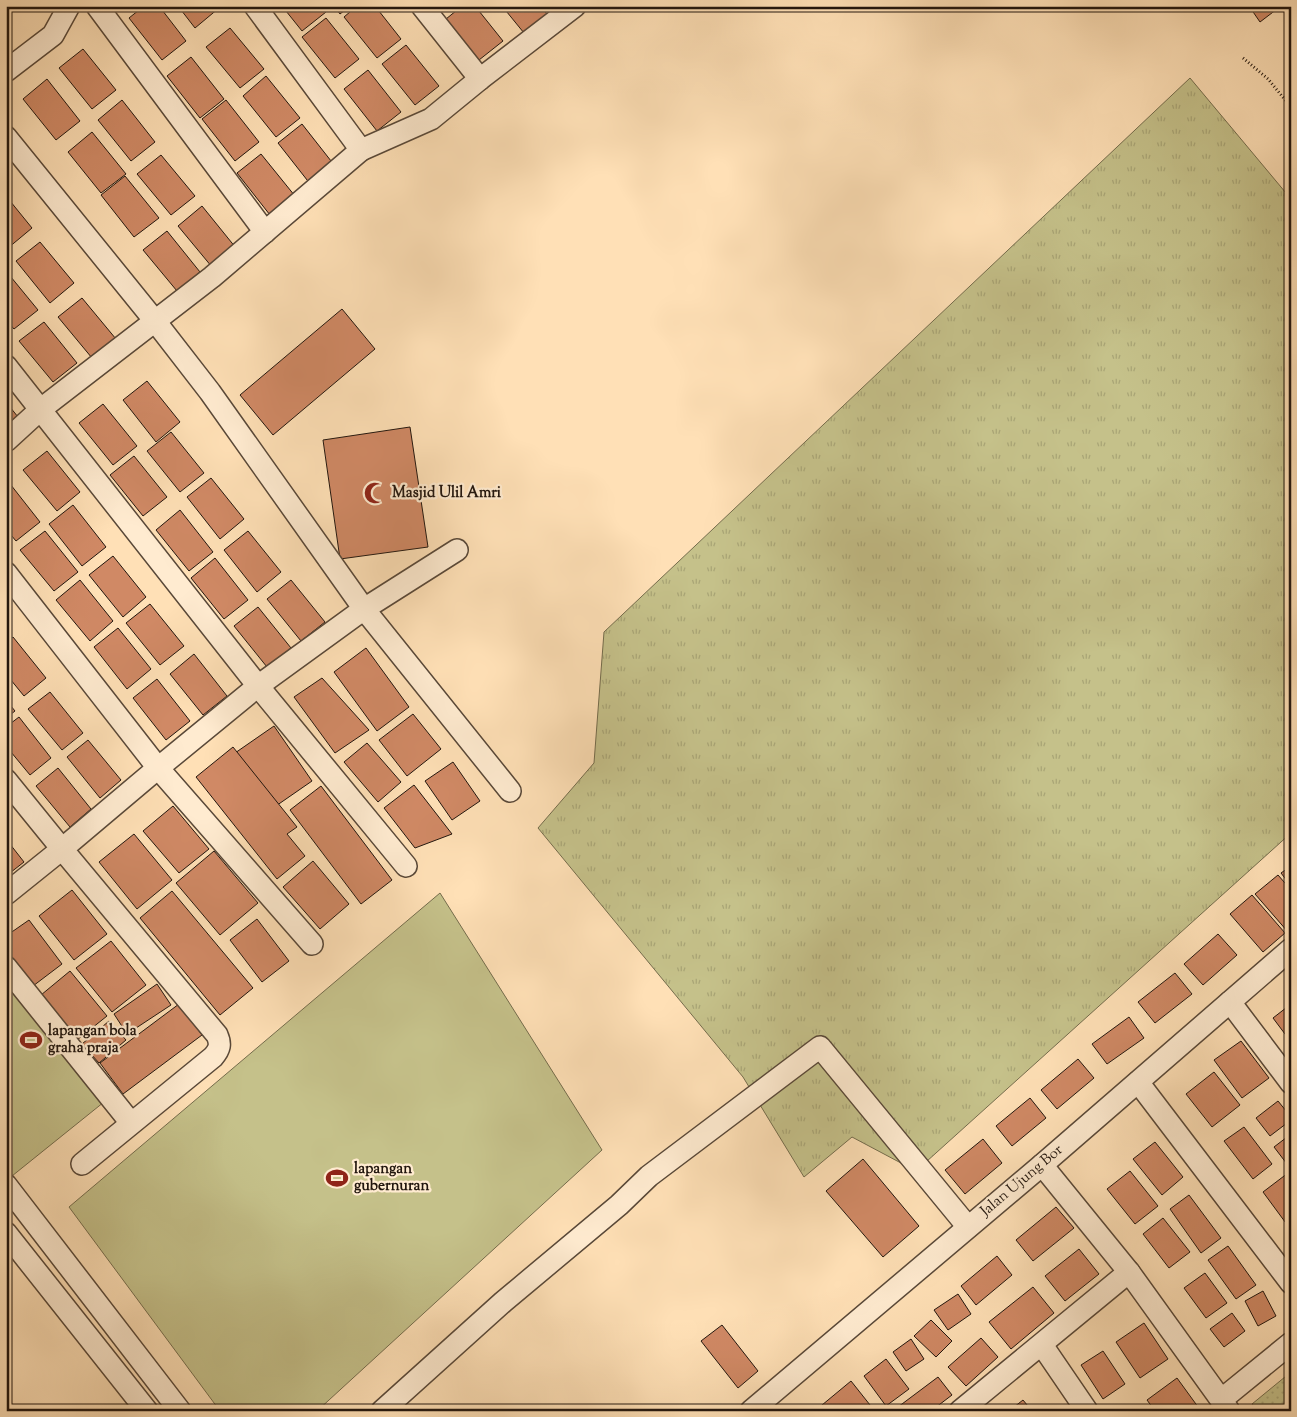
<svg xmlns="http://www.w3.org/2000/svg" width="1297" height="1417" viewBox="0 0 1297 1417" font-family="'Sorts Mill Goudy',serif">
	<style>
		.grass { fill: url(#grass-tufts); stroke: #746c4c }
		.park { fill: url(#park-dots); stroke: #746c4c }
		.pitch { fill: #c5c18a; stroke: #746c4c }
		.building { fill: #d08965; stroke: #22160e }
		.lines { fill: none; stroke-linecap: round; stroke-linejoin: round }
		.street-casing { stroke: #594838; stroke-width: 24 }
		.path { stroke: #22160e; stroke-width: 3; stroke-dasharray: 1 2.5; stroke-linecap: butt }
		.street { stroke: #ffebd0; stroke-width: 21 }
		.labels { text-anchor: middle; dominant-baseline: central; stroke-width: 4.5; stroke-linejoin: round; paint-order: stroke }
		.poi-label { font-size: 15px; font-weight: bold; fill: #22160e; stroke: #ffebd0; text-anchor: start }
		.street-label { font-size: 15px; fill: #22160e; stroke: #ffebd0 }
	</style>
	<defs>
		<pattern id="grass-tufts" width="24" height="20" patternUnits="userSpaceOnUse" patternTransform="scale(1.25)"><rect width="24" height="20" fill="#c5c18a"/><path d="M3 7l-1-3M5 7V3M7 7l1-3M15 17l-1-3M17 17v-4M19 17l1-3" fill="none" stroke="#a9a576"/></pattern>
		<pattern id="park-dots" width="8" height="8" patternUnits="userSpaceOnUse" patternTransform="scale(1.25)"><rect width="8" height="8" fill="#c5c18a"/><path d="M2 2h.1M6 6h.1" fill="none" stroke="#a9a576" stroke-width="1.8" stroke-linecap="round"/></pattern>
	</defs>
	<rect width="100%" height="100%" fill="#ffe0b6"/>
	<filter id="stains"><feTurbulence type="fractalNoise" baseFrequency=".004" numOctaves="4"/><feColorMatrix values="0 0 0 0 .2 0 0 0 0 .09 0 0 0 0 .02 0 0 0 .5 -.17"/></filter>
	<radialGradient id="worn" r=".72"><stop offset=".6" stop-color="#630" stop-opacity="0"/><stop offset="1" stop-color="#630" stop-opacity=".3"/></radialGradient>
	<path class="grass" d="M1190 78 1291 199V833L916 1171 852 1137 804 1177 743 1077 538 828 594 763 604 632Z"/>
	<path class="park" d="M1291 1372V1411H1257L1252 1404Z"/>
	<g class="pitch">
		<path d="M440 893 602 1150 317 1411H220L69 1207Z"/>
		<path d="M6 979 104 1102 12 1176 6 1169Z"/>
	</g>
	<g class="building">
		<path d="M144 6H159L186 41 162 60 129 18Z"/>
		<path d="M178 6H217L219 8 195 28Z"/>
		<path d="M282 6H321L326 12 302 31Z"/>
		<path d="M334 6H350L340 14Z"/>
		<path d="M357 6H375L401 39 377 58 344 17Z"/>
		<path d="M462 6H475L503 41 479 60 446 19Z"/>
		<path d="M502 6H541L547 14 524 33Z"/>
		<path d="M1249 6H1281L1260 22Z"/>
		<path d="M326 18 359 59 335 78 302 37Z"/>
		<path d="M230 28 264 69 240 88 206 47Z"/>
		<path d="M406 45 439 86 415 105 382 64Z"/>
		<path d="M83 49 116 90 92 109 59 68Z"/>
		<path d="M191 57 224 99 200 118 167 76Z"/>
		<path d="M368 70 401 112 377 131 344 89Z"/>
		<path d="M266 76 300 118 276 137 243 96Z"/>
		<path d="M47 79 80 121 56 140 23 99Z"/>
		<path d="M122 100 155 142 131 161 98 120Z"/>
		<path d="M226 100 259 142 235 161 202 119Z"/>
		<path d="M302 124 335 166 311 185 278 143Z"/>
		<path d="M92 132 126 174 101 193 68 152Z"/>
		<path d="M261 154 295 196 270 215 237 173Z"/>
		<path d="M161 155 195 196 171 215 137 174Z"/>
		<path d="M125 176 159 218 134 237 101 195Z"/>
		<path d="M6 196 32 228 8 248 6 245Z"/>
		<path d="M202 206 236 248 212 267 178 226Z"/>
		<path d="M167 231 200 272 177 291 143 250Z"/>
		<path d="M40 242 74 283 50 303 16 261Z"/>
		<path d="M6 271 38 310 14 329 6 320Z"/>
		<path d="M82 298 116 339 92 358 58 317Z"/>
		<path d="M342 309 375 349 273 435 240 395Z"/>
		<path d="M44 322 77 363 53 382 19 341Z"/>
		<path d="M147 381 180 422 156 442 123 400Z"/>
		<path d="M6 402 18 417 6 426Z"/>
		<path d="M103 404 137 446 113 465 79 423Z"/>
		<path d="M410 427 428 547 340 559 323 440Z"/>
		<path d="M171 432 204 473 180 492 147 451Z"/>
		<path d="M47 451 80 492 57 511 23 470Z"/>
		<path d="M134 456 167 497 143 516 110 475Z"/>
		<path d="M211 478 244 519 220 539 187 497Z"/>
		<path d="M7 480 40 522 16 541 6 529Z"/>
		<path d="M73 505 106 547 82 566 49 524Z"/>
		<path d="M180 510 213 552 189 571 156 530Z"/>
		<path d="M45 531 78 572 54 591 20 550Z"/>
		<path d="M248 531 281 572 257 592 224 550Z"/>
		<path d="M113 556 146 597 123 617 89 575Z"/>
		<path d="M215 558 248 600 224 619 191 578Z"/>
		<path d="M80 580 113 621 90 641 56 600Z"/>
		<path d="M291 580 325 622 301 641 267 599Z"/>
		<path d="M150 604 184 646 160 665 126 623Z"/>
		<path d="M258 607 291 648 267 667 234 626Z"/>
		<path d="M118 628 151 669 127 689 94 647Z"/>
		<path d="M13 637 46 678 24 696 6 674V642Z"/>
		<path d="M366 648 409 707 377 731 334 672Z"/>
		<path d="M194 654 227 696 203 715 170 674Z"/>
		<path d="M322 678 369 730 335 753 294 697Z"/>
		<path d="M157 679 190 721 166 740 133 698Z"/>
		<path d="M50 692 83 733 62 750 28 709Z"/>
		<path d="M6 700 15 711 6 718Z"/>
		<path d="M413 714 441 749 407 776 379 740Z"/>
		<path d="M19 717 51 758 30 775 6 746V727Z"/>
		<path d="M274 726 312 781 273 808 235 753Z"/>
		<path d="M88 740 121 780 100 798 67 757Z"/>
		<path d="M367 743 401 782 378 802 344 762Z"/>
		<path d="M233 747 297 827 287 834 305 856 277 879 196 777Z"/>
		<path d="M453 762 480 801 452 820 425 781Z"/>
		<path d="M58 768 91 809 70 827 36 786Z"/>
		<path d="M414 785 452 834 415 848 384 808Z"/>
		<path d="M321 786 392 880 361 904 290 810Z"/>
		<path d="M173 806 209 849 179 873 143 831Z"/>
		<path d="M134 834 172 880 137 909 99 862Z"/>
		<path d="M6 839 24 862 6 876Z"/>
		<path d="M214 851 258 903 220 935 176 883Z"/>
		<path d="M313 861 349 904 320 929 283 887Z"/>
		<path d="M1291 866V886L1281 873Z"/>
		<path d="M1278 875 1291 890V929L1288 932 1255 894Z"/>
		<path d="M72 890 107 934 74 960 39 916Z"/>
		<path d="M172 891 253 988 220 1015 140 918Z"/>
		<path d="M1252 895 1285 933 1263 952 1230 914Z"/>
		<path d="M257 919 289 961 262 982 230 940Z"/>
		<path d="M29 920 62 964 33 986 6 950V936Z"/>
		<path d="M1218 934 1237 955 1203 985 1184 964Z"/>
		<path d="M111 941 146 985 112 1012 76 968Z"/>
		<path d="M70 971 107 1016 77 1040 41 995Z"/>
		<path d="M1175 973 1192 994 1155 1023 1138 1002Z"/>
		<path d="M157 984 171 1005 127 1034 114 1014Z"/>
		<path d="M179 1004 202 1035 123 1094 100 1063Z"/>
		<path d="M1291 1004V1042L1273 1018Z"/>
		<path d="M1129 1017 1144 1038 1107 1064 1092 1044Z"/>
		<path d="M109 1021 126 1040 99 1063 82 1044Z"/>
		<path d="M1241 1041 1269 1078 1242 1098 1214 1060Z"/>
		<path d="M1078 1059 1094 1078 1057 1109 1041 1090Z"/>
		<path d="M1214 1072 1240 1105 1212 1127 1186 1094Z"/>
		<path d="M1030 1098 1046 1118 1012 1146 996 1126Z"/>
		<path d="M1278 1101 1291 1117V1120L1270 1136 1256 1118Z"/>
		<path d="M1244 1127 1272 1164 1253 1179 1224 1141Z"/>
		<path d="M1291 1134V1161L1287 1164 1274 1147Z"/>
		<path d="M983 1139 1002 1163 965 1194 945 1170Z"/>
		<path d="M1155 1142 1183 1177 1162 1195 1133 1159Z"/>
		<path d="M863 1159 919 1226 883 1257 826 1191Z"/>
		<path d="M1130 1171 1158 1206 1135 1224 1107 1189Z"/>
		<path d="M1288 1173 1291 1176V1230L1263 1192Z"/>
		<path d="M1189 1195 1221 1238 1201 1253 1170 1209Z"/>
		<path d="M1056 1207 1074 1228 1033 1261 1016 1240Z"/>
		<path d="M1163 1218 1190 1252 1169 1268 1143 1234Z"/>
		<path d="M1228 1246 1256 1285 1236 1299 1208 1260Z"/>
		<path d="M1079 1249 1099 1274 1065 1301 1045 1276Z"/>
		<path d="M997 1256 1012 1275 976 1305 961 1286Z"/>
		<path d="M1205 1273 1227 1303 1206 1318 1184 1288Z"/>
		<path d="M1033 1287 1054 1313 1011 1349 989 1322Z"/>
		<path d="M1263 1291 1276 1316 1258 1326 1245 1301Z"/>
		<path d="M958 1294 971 1314 948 1330 934 1310Z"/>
		<path d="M1232 1313 1245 1331 1224 1347 1210 1329Z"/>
		<path d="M931 1320 952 1341 936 1357 914 1336Z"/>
		<path d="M1144 1323 1168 1359 1140 1378 1116 1342Z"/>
		<path d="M722 1325 758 1371 738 1388 701 1341Z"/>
		<path d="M981 1338 998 1357 966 1386 948 1367Z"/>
		<path d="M911 1339 924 1359 906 1371 893 1352Z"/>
		<path d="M1103 1351 1125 1384 1103 1399 1081 1365Z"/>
		<path d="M886 1359 909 1389 886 1406 864 1376Z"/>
		<path d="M938 1377 952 1395 931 1411H895L894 1410Z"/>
		<path d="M1177 1378 1201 1411H1155L1147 1400Z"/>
		<path d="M851 1381 874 1410 816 1411V1410Z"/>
		<path d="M1023 1400 1032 1411H1009Z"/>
	</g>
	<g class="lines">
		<g class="street-casing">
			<g id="street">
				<path d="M97 6 265 232"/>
				<path d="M255 6 361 150 431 119 480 79 575 6"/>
				<path d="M422 6 480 79"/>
				<path d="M6 71 53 35 69 6"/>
				<path d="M6 137 155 321 210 392 364 609 258 686 158 768 312 944"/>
				<path d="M6 366 258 686 406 866"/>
				<path d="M6 441 41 409 212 277 361 150"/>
				<path d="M457 550 364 609 510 791"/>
				<path d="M6 573 158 768 62 849 217 1035C221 1044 220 1049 213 1057L82 1164"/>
				<path d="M6 780 62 849 6 894"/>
				<path d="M6 967 131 1123"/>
				<path d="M1230 1002 1291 1083"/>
				<path d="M1138 1082 1291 1283"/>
				<path d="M1042 1165 1129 1272 1229 1411"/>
				<path d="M6 1185 180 1411"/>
				<path d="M6 1233 147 1411"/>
				<path d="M1042 1345 1087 1411"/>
				<path d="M1221 1400 1291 1343"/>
				<path d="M382 1411 503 1302 619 1205 649 1176 820 1047 968 1227"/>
				<path d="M751 1411 1042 1165 1291 949"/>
				<path d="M960 1411 1129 1272"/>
			</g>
		</g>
		<path class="path" d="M1243 58 1268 79 1291 107"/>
		<use href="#street" class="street"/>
	</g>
	<defs>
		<g id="mosque-bare" transform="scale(1.725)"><path d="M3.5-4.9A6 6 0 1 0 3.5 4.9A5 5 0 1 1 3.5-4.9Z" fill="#8f2418" stroke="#ffebd0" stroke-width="2.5" paint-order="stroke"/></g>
		<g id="stadium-bare" transform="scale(1.725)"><path d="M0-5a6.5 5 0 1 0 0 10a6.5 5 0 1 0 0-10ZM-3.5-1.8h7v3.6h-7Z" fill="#8f2418" stroke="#ffebd0" stroke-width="2.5" paint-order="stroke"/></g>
	</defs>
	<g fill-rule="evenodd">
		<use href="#mosque-bare" x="375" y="493"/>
		<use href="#stadium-bare" x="31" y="1040"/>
		<use href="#stadium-bare" x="337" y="1178"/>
	</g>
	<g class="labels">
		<g class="poi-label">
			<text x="392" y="493">Masjid Ulil Amri</text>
			<text x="48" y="1031">lapangan bola<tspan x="48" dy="17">graha praja</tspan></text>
			<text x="354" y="1169">lapangan<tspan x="354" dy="17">gubernuran</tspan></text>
		</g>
		<g class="street-label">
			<text transform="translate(1022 1181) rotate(-40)">Jalan Ujung Bor</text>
		</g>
	</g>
	<rect width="1297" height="1417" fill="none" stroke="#ffe0b6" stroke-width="25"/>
	<rect x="8" y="8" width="1282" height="1402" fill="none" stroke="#22160e" stroke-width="2.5"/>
	<rect x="12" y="12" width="1272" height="1392" fill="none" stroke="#22160e"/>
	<rect width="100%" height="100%" filter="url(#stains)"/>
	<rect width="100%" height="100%" fill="url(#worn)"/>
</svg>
